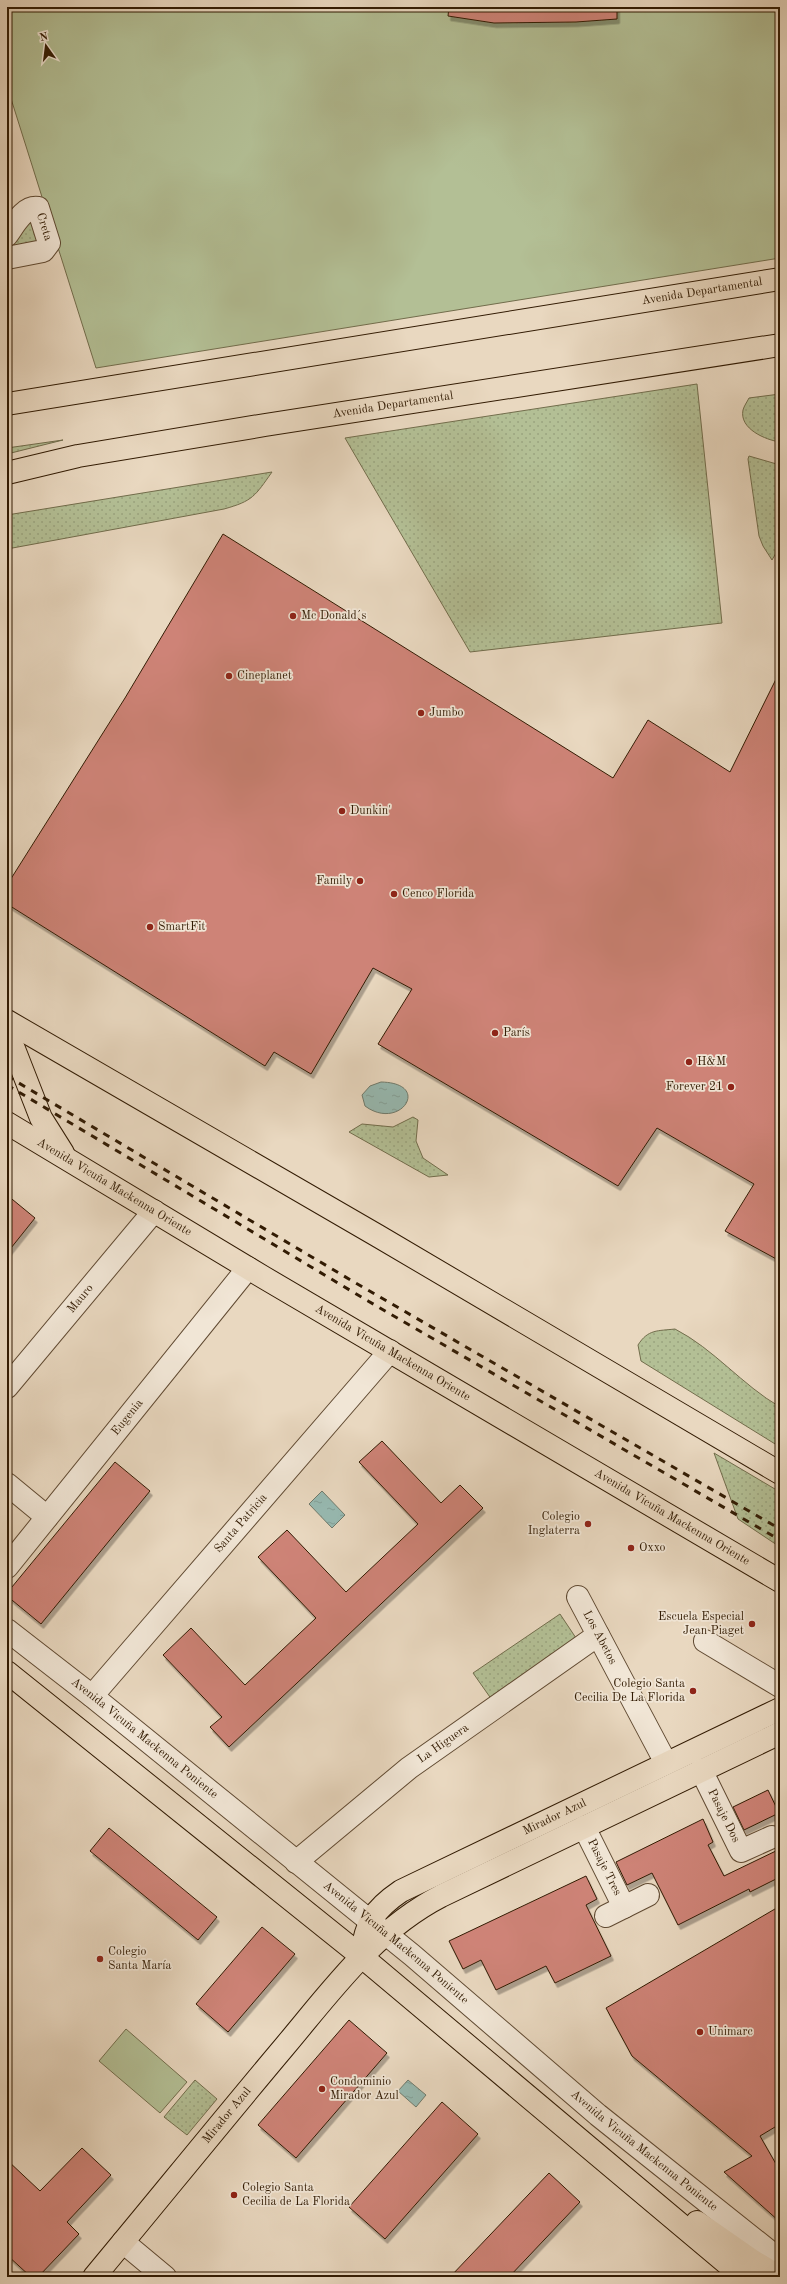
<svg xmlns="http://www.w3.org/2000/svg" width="787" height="2284" viewBox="0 0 787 2284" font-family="'Old Standard TT',serif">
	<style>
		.grass { fill: url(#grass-dots); stroke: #726d4c }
		.pitch { fill: #b3bf95; stroke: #726d4c }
		.water { fill: url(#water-ripples); stroke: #6f7a6c }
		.building { fill: #ce8377; stroke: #321b03; filter: url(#shadow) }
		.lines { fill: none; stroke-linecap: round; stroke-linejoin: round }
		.minor-casing { stroke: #604a32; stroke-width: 24 }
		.major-casing { stroke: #321b03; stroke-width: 24 }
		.minor { stroke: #f1e6d6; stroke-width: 22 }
		.major { stroke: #e9d8c0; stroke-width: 22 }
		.rail { stroke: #321b03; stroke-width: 3; stroke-dasharray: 7 7; stroke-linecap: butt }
		.poi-dot { fill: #8f2418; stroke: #f1e6d6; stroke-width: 1.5 }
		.labels { text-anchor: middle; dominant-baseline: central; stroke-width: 3.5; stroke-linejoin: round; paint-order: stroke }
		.street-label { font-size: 12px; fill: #321b03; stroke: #f1e6d6 }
		.poi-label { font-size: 12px; fill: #321b03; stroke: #f1e6d6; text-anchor: start }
	</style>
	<defs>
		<pattern id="grass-dots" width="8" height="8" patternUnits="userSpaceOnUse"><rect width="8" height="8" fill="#b3bf95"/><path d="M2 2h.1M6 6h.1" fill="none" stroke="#9aa47f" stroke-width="1.8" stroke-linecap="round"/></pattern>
		<pattern id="water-ripples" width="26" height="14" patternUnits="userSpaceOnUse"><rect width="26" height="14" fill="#97bab2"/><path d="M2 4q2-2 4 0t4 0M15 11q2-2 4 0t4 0" fill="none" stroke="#839f97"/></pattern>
		<filter id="shadow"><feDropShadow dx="2.5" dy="4.5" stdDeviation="0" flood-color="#0004"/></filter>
	</defs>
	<rect width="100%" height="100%" fill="#e9d8c0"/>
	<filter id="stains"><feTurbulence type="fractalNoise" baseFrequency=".005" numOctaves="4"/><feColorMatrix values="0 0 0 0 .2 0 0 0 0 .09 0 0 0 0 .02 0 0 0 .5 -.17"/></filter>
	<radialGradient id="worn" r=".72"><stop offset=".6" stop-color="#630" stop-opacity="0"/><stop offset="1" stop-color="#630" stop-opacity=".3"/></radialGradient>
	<g class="grass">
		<path d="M30 214 38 244 7 257V235Z"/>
		<path d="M697 384 722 623 470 652 345 438Z"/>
		<path d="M780 394V442C766 440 739 429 743 410 744 406 747 402 749 398Z"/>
		<path d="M63 440 7 454V448Z"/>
		<path d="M749 456 780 465V546L772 560 763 546 759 536 748 459Z"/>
		<path d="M272 472C255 496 253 501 224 509L7 549V515Z"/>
		<path d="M413 1117 418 1120 416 1141 423 1158 448 1175 429 1177 349 1132 362 1124 393 1127Z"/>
		<path d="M675 1329C714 1349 742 1385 780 1407V1447L641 1361 638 1345C648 1329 658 1331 675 1329Z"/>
		<path d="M714 1453 780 1492V1547L738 1519Z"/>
		<path d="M560 1614 578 1641 492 1700 473 1673Z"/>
		<path d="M195 2080 217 2099 187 2135 164 2117Z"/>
	</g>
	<g class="pitch">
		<path d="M7 7H780V258L96 368 7 86Z"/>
		<path d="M126 2029 187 2082 160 2113 99 2061Z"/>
	</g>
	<g class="water">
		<path d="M381 1082C433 1083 400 1132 365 1106L362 1095 370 1086Z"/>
		<path d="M322 1491 345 1515 332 1528 309 1504Z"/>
		<path d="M408 2080 426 2095 416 2107 398 2091Z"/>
	</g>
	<g class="building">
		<path d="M449 7H617V19L576 22 494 23 448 16Z"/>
		<path d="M223 534 613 778 648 720 730 772 780 671V1261L725 1231 754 1184 657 1128 618 1186 378 1044 412 989 373 968 311 1074 274 1052 265 1066 7 904V885L125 698Z"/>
		<path d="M7 1195 35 1218 7 1253Z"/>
		<path d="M382 1441 441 1503 460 1485 483 1508 229 1747 210 1727 222 1717 163 1655 191 1628 245 1685 316 1618 258 1557 287 1530 346 1592 418 1524 359 1462Z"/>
		<path d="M115 1462 150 1491 41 1624 7 1596V1593Z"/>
		<path d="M768 1790 779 1813 744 1830 733 1807Z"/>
		<path d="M703 1819 713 1842 708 1845 724 1876 780 1849V1877L750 1892 749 1889 678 1925 652 1873 627 1885 616 1862Z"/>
		<path d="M109 1828 217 1917 198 1940 90 1851Z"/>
		<path d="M586 1876 597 1899 586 1905 611 1956 555 1983 546 1966 496 1990 481 1960 463 1969 449 1941Z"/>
		<path d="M780 1906V2124L760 2136 780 2171V2222L724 2172 752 2156 632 2056 606 2008Z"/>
		<path d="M262 1927 295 1954 228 2032 196 2004Z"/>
		<path d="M349 2020 387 2053 296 2158 258 2125Z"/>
		<path d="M442 2102 478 2134 385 2239 349 2207Z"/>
		<path d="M82 2148 111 2175 67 2222 79 2234 38 2277H31L7 2255V2160L40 2191Z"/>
		<path d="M549 2173 580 2202 509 2277H450Z"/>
	</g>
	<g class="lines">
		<g class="minor-casing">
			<g id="minor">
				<path id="s1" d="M7 235C15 224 24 206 38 208L49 243 43 251 7 258"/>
				<path id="s2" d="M7 1387 154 1211"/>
				<path d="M7 1484 47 1517"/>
				<path id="s3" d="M7 1567 248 1268"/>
				<path id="s4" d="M578 1597 666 1763"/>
				<path id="s5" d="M7 1630 92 1696 412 1955 598 2115 780 2260"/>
				<path d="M705 1641 780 1686"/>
				<path id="s6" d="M92 1696 390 1351"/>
				<path id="s7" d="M701 1770 741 1851 772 1837"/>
				<path id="s8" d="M584 1827 624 1907"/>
				<path id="s9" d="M296 1862 409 1768 598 1635"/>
				<path d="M606 1916 648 1895"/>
				<path d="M123 2242 165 2277"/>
			</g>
		</g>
		<g class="major-casing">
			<g id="major">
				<path id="s10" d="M7 404 780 279"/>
				<path id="s11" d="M7 473 78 456 265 425 780 345"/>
				<path d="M7 1021 378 1236 780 1473"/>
				<path d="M7 1031 41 1118 63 1153"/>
				<path id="s12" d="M7 1123 263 1277 780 1581"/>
				<path d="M7 1672 361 1956 743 2277"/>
				<path id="s13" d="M361 1956C366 1923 373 1910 401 1891L780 1709"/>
				<path d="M697 2222 753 2261 780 2277"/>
				<path id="s14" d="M94 2277C158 2200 221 2122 285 2046 332 1990 375 1930 441 1896L780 1733"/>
			</g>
		</g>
		<use href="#minor" class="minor"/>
		<use href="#major" class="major"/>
		<g class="rail">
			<path d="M7 1076 354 1282 780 1529"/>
			<path d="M7 1085 368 1301 780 1540"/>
		</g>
	</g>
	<g class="poi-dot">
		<circle cx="293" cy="616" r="4"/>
		<circle cx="229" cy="676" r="4"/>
		<circle cx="421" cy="713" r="4"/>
		<circle cx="342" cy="811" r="4"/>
		<circle cx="360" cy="881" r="4"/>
		<circle cx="394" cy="894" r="4"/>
		<circle cx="150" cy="927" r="4"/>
		<circle cx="495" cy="1033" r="4"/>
		<circle cx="689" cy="1062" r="4"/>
		<circle cx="731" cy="1087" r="4"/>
		<circle cx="588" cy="1524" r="4"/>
		<circle cx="631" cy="1548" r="4"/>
		<circle cx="752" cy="1624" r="4"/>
		<circle cx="693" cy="1691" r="4"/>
		<circle cx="100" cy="1959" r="4"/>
		<circle cx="700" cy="2032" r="4"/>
		<circle cx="322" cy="2089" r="4"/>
		<circle cx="234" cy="2195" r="4"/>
	</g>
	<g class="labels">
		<g class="street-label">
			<text stroke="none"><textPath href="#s1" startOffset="63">Creta</textPath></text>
			<text stroke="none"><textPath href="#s10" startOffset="704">Avenida Departamental</textPath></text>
			<text stroke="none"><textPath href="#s11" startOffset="392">Avenida Departamental</textPath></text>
			<text stroke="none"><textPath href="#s12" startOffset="125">Avenida Vicuña Mackenna Oriente</textPath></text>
			<text stroke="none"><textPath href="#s2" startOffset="115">Mauro</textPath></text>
			<text stroke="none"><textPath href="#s12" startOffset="449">Avenida Vicuña Mackenna Oriente</textPath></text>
			<text stroke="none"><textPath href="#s3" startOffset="192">Eugenia</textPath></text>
			<text stroke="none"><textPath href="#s12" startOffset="773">Avenida Vicuña Mackenna Oriente</textPath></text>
			<text stroke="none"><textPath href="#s6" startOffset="228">Santa Patricia</textPath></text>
			<text stroke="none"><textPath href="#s4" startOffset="46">Los Abetos</textPath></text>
			<text stroke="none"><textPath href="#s5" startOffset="175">Avenida Vicuña Mackenna Poniente</textPath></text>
			<text stroke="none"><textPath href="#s9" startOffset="189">La Higuera</textPath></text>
			<text stroke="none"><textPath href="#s7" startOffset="51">Pasaje Dos</textPath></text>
			<text stroke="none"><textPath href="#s13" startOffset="250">Mirador Azul</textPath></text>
			<text stroke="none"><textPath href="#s8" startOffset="45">Pasaje Tres</textPath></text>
			<text stroke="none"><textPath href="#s5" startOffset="499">Avenida Vicuña Mackenna Poniente</textPath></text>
			<text stroke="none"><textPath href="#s14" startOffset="209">Mirador Azul</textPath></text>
			<text stroke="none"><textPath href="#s5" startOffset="823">Avenida Vicuña Mackenna Poniente</textPath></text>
		</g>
		<g class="poi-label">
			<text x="301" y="616">Mc Donald´s</text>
			<text x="237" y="676">Cineplanet</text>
			<text x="429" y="713">Jumbo</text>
			<text x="350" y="811">Dunkin'</text>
			<text x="352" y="881" text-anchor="end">Family</text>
			<text x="402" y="894">Cenco Florida</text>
			<text x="158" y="927">SmartFit</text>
			<text x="503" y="1033">París</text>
			<text x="697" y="1062">H&amp;M</text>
			<text x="723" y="1087" text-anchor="end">Forever 21</text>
			<text x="580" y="1517" text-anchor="end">Colegio<tspan x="580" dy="14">Inglaterra</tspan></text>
			<text x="639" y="1548">Oxxo</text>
			<text x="744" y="1617" text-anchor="end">Escuela Especial<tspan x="744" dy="14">Jean Piaget</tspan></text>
			<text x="685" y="1684" text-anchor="end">Colegio Santa<tspan x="685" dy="14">Cecilia De La Florida</tspan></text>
			<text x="108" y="1952">Colegio<tspan x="108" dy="14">Santa María</tspan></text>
			<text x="708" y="2032">Unimarc</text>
			<text x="330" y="2082">Condominio<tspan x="330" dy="14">Mirador Azul</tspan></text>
			<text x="242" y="2188">Colegio Santa<tspan x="242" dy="14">Cecilia de La Florida</tspan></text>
		</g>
	</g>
	<rect width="787" height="2284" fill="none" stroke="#e9d8c0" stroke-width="24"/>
	<rect x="8" y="8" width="771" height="2268" fill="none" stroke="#321b03" stroke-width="2"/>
	<rect x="12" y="12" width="763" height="2260" fill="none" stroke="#321b03"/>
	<g transform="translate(46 46) rotate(346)" stroke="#f1e6d6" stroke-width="3" paint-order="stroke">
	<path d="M0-3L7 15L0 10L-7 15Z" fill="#321b03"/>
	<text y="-6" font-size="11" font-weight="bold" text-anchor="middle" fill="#321b03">N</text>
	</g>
	<rect width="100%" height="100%" filter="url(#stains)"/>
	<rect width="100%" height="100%" fill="url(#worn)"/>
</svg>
